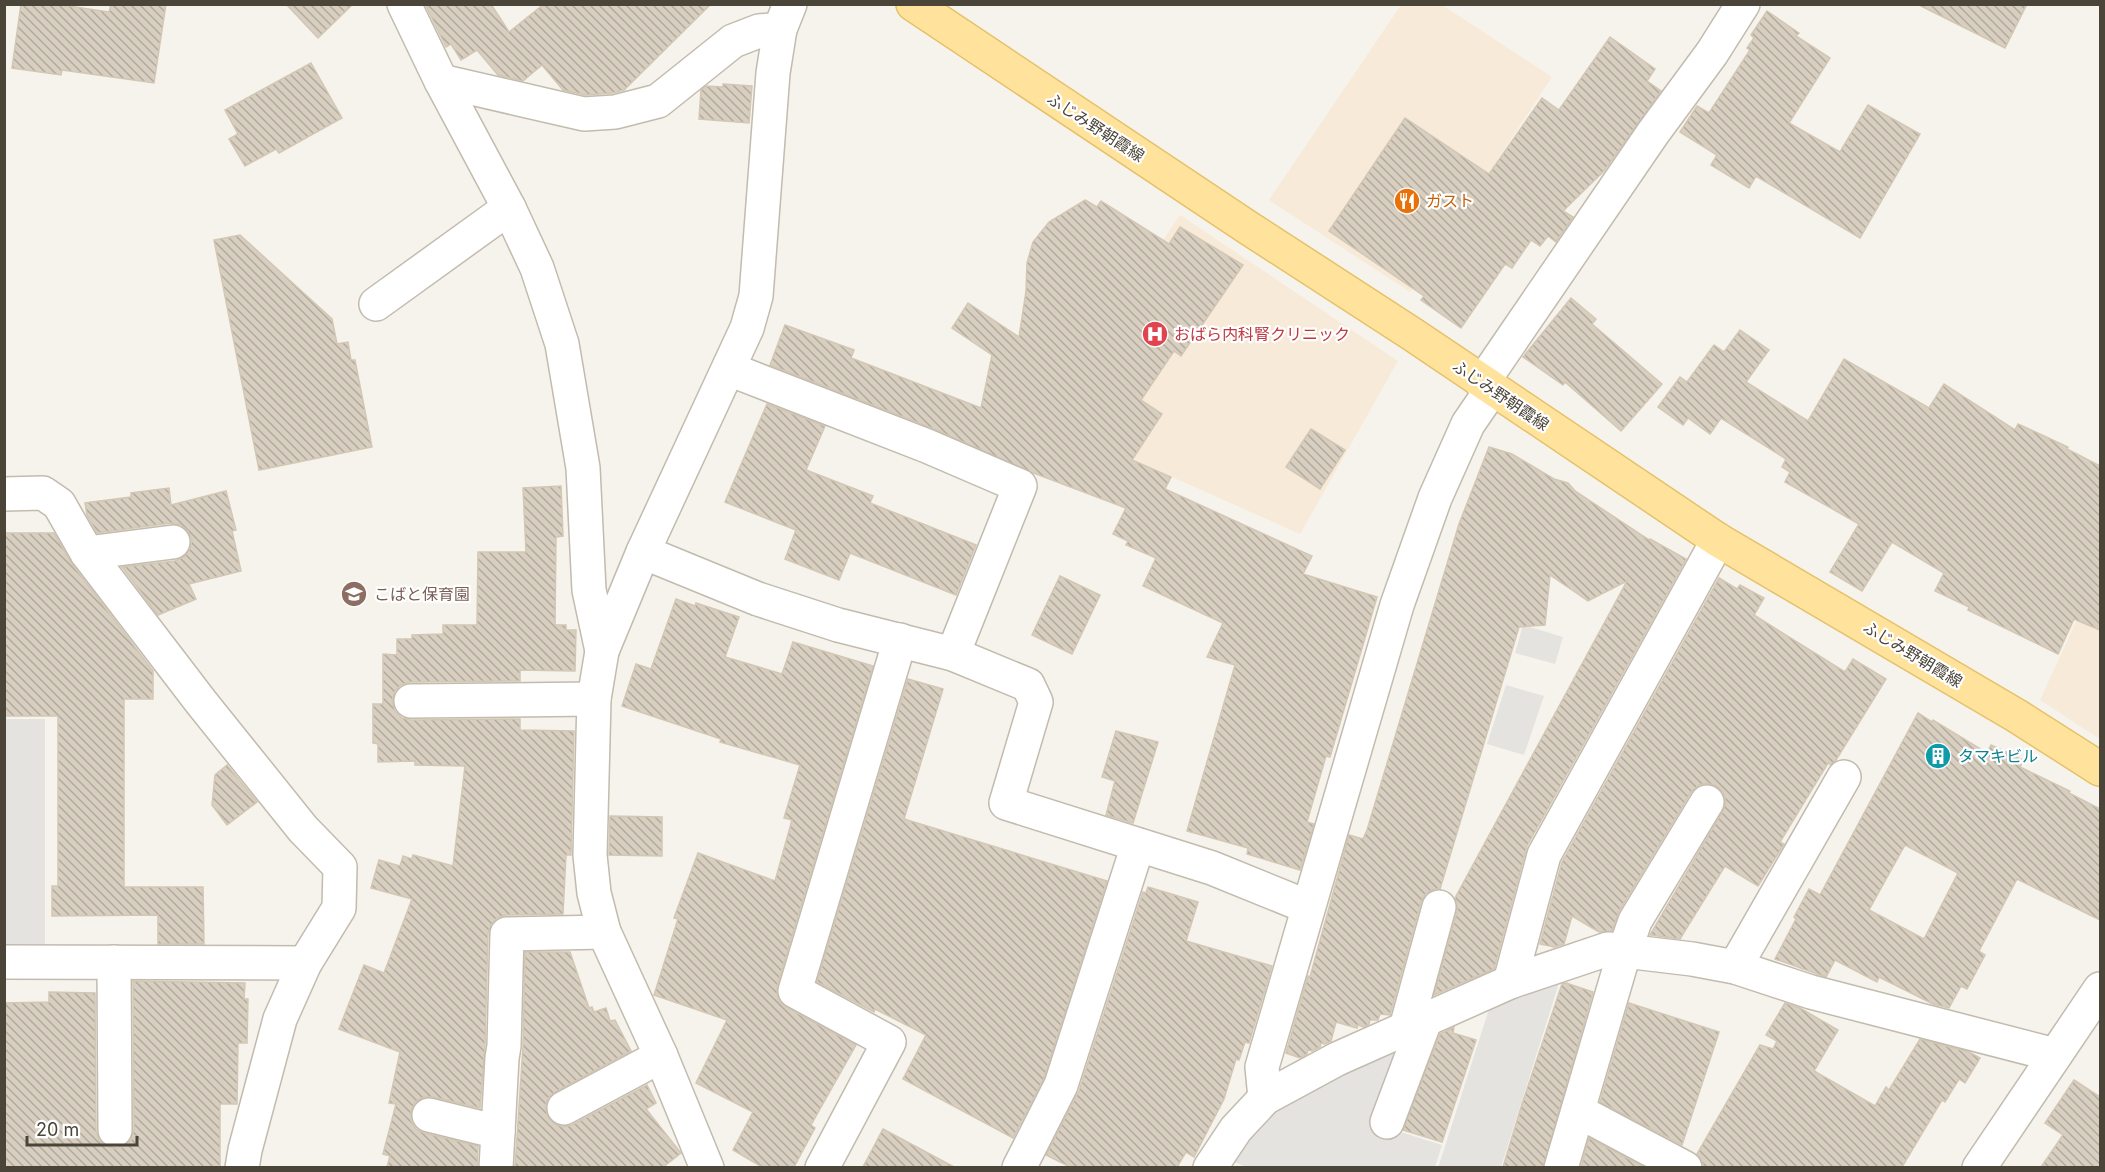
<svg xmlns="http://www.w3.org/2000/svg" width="2105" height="1172" viewBox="0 0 2105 1172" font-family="Inter,'Noto Sans JP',sans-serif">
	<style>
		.commercial { fill: #f7ead8 }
		.parking { fill: #e5e3e0 }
		.building { fill: url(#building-back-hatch); stroke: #d3c7b4; stroke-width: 1.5; fill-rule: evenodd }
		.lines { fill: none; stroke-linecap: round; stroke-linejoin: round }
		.minor-casing { stroke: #c2bbae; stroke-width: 36 }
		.major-casing { stroke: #e6c16a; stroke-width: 36 }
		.minor { stroke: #fff; stroke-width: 33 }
		.major { stroke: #ffe39c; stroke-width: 33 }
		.labels { text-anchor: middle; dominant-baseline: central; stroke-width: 4.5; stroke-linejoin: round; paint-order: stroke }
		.street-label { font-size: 16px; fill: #4b4439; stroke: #fff }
		.food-label { font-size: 16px; fill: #c56008; stroke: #fff; text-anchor: start }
		.health-label { font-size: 16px; fill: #be3a42; stroke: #fff; text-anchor: start }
		.education-label { font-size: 16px; fill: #785e54; stroke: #fff; text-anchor: start }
		.culture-label { font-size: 16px; fill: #0d838f; stroke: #fff; text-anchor: start }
	</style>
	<defs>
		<pattern id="building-back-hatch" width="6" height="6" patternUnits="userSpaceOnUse" patternTransform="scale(1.5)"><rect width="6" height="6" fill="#d8cfc1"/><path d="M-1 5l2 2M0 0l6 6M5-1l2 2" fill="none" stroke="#b1aa9e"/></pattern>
	</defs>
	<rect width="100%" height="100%" fill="#f6f3ec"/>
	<g class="commercial">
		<path d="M1401 5H1442L1552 77 1410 292 1269 200Z"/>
		<path d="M1180 215 1398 361 1300 534 1042 419Z"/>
		<path d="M2100 570V739L2040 700Z"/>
	</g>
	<g class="parking">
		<path d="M1523 625 1563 637 1555 664 1515 653Z"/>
		<path d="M1506 685 1544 696 1524 755 1487 744Z"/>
		<rect x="5" y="719" width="40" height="225"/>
		<path d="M1559 983 1501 1167 1438 1168 1490 1006Z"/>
		<path d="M1403 1042 1375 1124 1442 1145 1435 1167 1250 1168 1231 1161 1271 1113Z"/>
	</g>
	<g class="building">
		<path d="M21 4H55L109 12 111 4H166L154 83 62 70 61 75 12 68Z"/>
		<path d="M286 4H353L318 38Z"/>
		<path d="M425 4H491L509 32 544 4H711L624 90 612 93 586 95 563 90 542 65 523 81 498 75 477 50 461 60 451 44 446 47Z"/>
		<path d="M1917 4H2027L2005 48Z"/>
		<path d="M1767 11 1799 33 1796 36 1830 58 1789 123 1840 152 1868 105 1920 134 1860 238 1756 176 1749 188 1711 165 1717 155 1680 132 1697 106 1709 113 1750 50 1747 48 1754 38 1751 35Z"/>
		<path d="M1610 37 1655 69 1647 81 1661 91 1604 171 1563 211 1573 217 1556 242 1548 236 1540 246 1531 240 1512 268 1505 264 1461 328 1421 300 1424 296 1329 231 1405 118 1489 174 1542 98 1559 110Z"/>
		<path d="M311 63 342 118 279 153 276 149 245 166 229 139 238 134 225 110Z"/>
		<path d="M723 84 752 86 749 123 699 119 701 90 706 86 723 87Z"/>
		<path d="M1085 200 1097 207 1101 201 1169 244 1180 227 1243 265 1181 356 1174 351 1141 400 1162 414 1132 460 1171 477 1165 489 1312 556 1303 574 1377 597 1330 757 1326 756 1307 822 1314 824 1300 870 1247 854 1248 848 1187 831 1235 665 1207 657 1223 623 1143 586 1156 558 1126 545 1128 541 1113 534 1126 508 1031 472 934 429 770 365 785 325 854 350 851 358 981 408 992 355 952 328 968 303 1019 337 1026 291 1027 263 1033 242 1049 222Z"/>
		<path d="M240 235 332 319 337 344 348 342 351 360H355L372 447 259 470 214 240Z"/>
		<path d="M1571 298 1596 319 1592 324 1662 384 1621 431 1565 382 1563 385 1523 357Z"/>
		<path d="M1740 330 1769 350 1746 382 1808 421 1844 359 1929 408 1944 384 2015 430 2018 424 2068 447 2067 449 2100 466V630L2074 619 2058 654 1968 610 1969 607 1935 591 1944 573 1892 542 1862 591 1830 572 1859 524 1785 482 1790 472 1782 467 1786 459 1721 418 1710 434 1688 418 1683 425 1658 407 1680 377 1687 382 1714 345 1724 352Z"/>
		<path d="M767 404 825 426 806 470 873 496 870 503 976 545 956 595 850 553 839 580 785 559 796 530 725 502Z"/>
		<path d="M1311 429 1345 450 1320 489 1286 467Z"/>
		<path d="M1489 447 1512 454 1554 479 1568 483 1575 491 1649 540 1650 539 1686 559 1527 846 1494 969 1434 995 1457 912V903L1455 898 1627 581 1588 601 1550 575 1545 625 1519 627 1440 889H1434L1426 893 1421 902 1390 1015 1380 1014 1378 1020H1370L1369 1024 1364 1027 1358 1025 1357 1028 1336 1022 1331 1041 1325 1044 1321 1043 1320 1047 1312 1051 1308 1050 1307 1054 1300 1058 1286 1053 1308 976 1310 977 1349 835 1363 839 1367 830 1459 524Z"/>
		<path d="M561 486 563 536 556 537 555 625H566V630H576L575 671 520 670V681L410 682 401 685 395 691 392 701 395 711 402 718 411 720 520 719V730L574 731 571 855H566L563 914 506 915 497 918 491 925 488 933 485 1044 480 1108 433 1097H424L415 1102 411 1111V1121L416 1129 424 1133 478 1146 477 1167H387L390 1156 383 1154 396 1104 389 1103 400 1052 339 1029 364 965 384 973 412 899 371 888 379 860 400 866 403 856 412 859 413 855 453 866 465 766 415 765V761L378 762V744L373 743V704H383V654L397 655V639H412V635L443 634V625H477L478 552H526L523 488Z"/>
		<path d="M169 488 171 505 226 491 236 530 232 531 241 571 189 584 196 599 158 615 122 567 175 561 184 557 190 549 192 540 188 531 181 525 171 523 97 533 87 515 85 503 131 497V493Z"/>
		<path d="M4 533H54L72 564 153 671V699H124V887H203L204 944H158V915L52 916V886H58V716H4Z"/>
		<path d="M1060 576 1100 595 1072 654 1032 635Z"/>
		<path d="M1719 578 1737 589 1740 585 1764 598 1754 615 1845 672 1853 659 1886 679 1836 760 1831 765 1828 763 1780 842 1784 844 1758 886 1725 866 1680 939 1650 935 1723 811 1726 802 1723 792 1716 786 1707 783 1699 785 1691 792 1619 911 1612 931 1599 932 1572 916 1564 944 1554 947 1540 944 1562 862Z"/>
		<path d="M676 599 695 606 696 603 739 617 725 657 782 674 793 642 873 666 777 986V995L779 1001 786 1007 856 1045 811 1125 815 1128 794 1167H762L733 1150 753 1112 696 1083 727 1020 654 995 678 919 674 918 698 853 775 881 792 820 784 818 800 765 720 742 721 739 622 706 636 664 651 669Z"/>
		<path d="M908 679 943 689 904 819 1107 881 1044 1078 1013 1138 903 1079 926 1035 875 1009 874 1012 817 982Z"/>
		<path d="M1918 713 1932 722 1933 720 1987 753 1991 745 2023 760 2020 767 2070 791 2069 793 2100 809V920L2017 879 1979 951 1985 955 1967 989 1961 986 1949 1008 1933 1004 1879 977 1877 982 1835 960 1826 977 1775 959 1796 919 1794 917 1809 889 1820 895ZM1905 845 1958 873 1924 939 1869 910Z"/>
		<path d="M1116 731 1158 742 1133 823 1106 815 1115 781 1102 777Z"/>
		<path d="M227 765 257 802 227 825 212 805 215 775Z"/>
		<path d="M610 816 662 817V856L609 855Z"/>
		<path d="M1148 887 1198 902 1186 941 1272 966 1249 1043 1245 1042 1239 1060 1236 1059 1224 1099 1194 1157 1186 1152 1177 1167H1070L1046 1155 1079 1091 1143 892 1146 893Z"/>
		<path d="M525 952H570L589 1008 592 1007 594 1012 606 1008 610 1021 615 1020 631 1051 555 1092 548 1098 545 1107 548 1117 555 1124 563 1127 572 1125 647 1085 656 1103 646 1109 681 1153 663 1167H515L523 1047Z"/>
		<path d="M133 981 245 983 244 999H248L247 1043H238L237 1104H220V1167H4V1003L49 1002V992L95 993 96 1131 99 1140 105 1146 116 1149 125 1146 131 1140 134 1130Z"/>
		<path d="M1566 983 1593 992 1543 1167H1503L1522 1104 1562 984Z"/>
		<path d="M1629 1003 1719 1032 1682 1145 1600 1102Z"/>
		<path d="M1785 1003 1800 1008 1838 1030 1814 1071 1875 1106 1886 1087 1889 1090 1920 1039 1969 1052 1980 1058 1965 1083 1959 1079 1945 1102 1942 1100 1902 1167H1704L1701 1159 1697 1154 1760 1045 1773 1049 1777 1041 1766 1035Z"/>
		<path d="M1454 1027 1453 1033 1476 1040 1442 1142 1403 1130 1440 1034Z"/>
		<path d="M2074 1080 2100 1097V1167H2041L2063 1135 2045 1123Z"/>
		<path d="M883 1129 954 1167H863Z"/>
		<path d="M1589 1138 1644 1167H1581Z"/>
	</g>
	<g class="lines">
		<g class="minor-casing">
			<g id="minor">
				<path d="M404 4 441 81 509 208 537 268 562 344 583 468 589 590 602 651"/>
				<path d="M441 81 584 114 615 112 658 101 733 41 759 31 780 29"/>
				<path d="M376 304 509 208"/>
				<path d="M729 369 927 446 1020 486 953 654"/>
				<path d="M1482 383 1653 133 1712 53 1743 4"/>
				<path d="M4 494 43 493 59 504 87 553 201 702 303 829 340 867 339 908 305 963 280 1019 245 1150 242 1168"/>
				<path d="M643 552 758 599 838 625 953 654 1028 685 1036 702 1006 803 1212 868 1308 907"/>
				<path d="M87 553 173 542"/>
				<path d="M411 701 594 699"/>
				<path d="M4 962 305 963"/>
				<path d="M114 962 115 1130"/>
				<path d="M1735 967 1844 777"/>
				<path d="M1510 982 1544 855 1718 540"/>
				<path d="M1406 1028 1439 907"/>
				<path d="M1265 1098 1262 1067 1397 605 1435 498 1468 424 1492 389"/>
				<path d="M564 1108 661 1056"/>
				<path d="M1578 1111 1685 1168"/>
				<path d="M429 1115 498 1132"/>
				<path d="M1387 1122 1425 1021"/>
				<path d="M496 1168 502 1058 504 1046 507 934 604 932"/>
				<path d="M707 1168 661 1056 604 932 594 893 590 855 594 699 602 651 643 552 747 328 756 296 773 73 780 29 790 4"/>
				<path d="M822 1168 889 1042 795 991 900 640"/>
				<path d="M1019 1168 1061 1085 1138 845"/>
				<path d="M1210 1168 1236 1129 1265 1098 1337 1059 1510 982 1608 949 1692 959 1735 967 1811 992 2055 1055"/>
				<path d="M1561 1168 1625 950 1635 921 1707 802"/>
				<path d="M1979 1168 2100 989"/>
			</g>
		</g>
		<g class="major-casing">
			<path id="major" d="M913 4 1247 227 1412 334 1718 540 2017 716 2100 769"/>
		</g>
		<use href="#minor" class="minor"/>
		<use href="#major" class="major"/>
	</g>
	<defs>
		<g id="restaurant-disc" transform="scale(1.35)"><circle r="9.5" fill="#e8710a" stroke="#fff"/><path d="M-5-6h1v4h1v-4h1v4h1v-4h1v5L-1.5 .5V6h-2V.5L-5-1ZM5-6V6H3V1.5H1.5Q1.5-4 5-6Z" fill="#fff"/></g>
		<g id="hospital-disc" transform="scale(1.35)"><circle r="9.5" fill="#e0444e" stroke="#fff"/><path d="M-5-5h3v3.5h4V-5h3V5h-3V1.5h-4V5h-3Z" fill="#fff"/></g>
		<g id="school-disc" transform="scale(1.35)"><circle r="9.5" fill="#8d6e63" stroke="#fff"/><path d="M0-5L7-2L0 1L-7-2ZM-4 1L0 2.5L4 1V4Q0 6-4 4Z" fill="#fff"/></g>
		<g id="building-disc" transform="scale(1.35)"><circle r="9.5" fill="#0f9aa8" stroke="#fff"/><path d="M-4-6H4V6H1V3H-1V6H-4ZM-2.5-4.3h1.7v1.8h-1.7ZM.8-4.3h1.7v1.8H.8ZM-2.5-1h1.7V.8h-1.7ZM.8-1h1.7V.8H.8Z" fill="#fff"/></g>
	</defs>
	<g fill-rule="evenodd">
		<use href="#restaurant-disc" x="1407" y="201"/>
		<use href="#hospital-disc" x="1155" y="334"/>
		<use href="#school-disc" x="354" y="594"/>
		<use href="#building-disc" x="1938" y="756"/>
	</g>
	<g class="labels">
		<g class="street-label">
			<text transform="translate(1096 127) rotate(33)">ふじみ野朝霞線</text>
			<text transform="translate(1501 395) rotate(34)">ふじみ野朝霞線</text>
			<text transform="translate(1913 654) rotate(31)">ふじみ野朝霞線</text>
		</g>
		<g class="food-label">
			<text x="1426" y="201">ガスト</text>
		</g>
		<g class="health-label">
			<text x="1174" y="334">おばら内科腎クリニック</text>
		</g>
		<g class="education-label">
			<text x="374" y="594">こばと保育園</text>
		</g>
		<g class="culture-label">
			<text x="1958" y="756">タマキビル</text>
		</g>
	</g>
	<rect width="2105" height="1172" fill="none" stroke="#4b4439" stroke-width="12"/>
	<path d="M27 1136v9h110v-9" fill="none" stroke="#4b4439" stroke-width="3"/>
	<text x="36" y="1136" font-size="18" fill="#4b4439" stroke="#ffffff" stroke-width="4.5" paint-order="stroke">20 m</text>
</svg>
